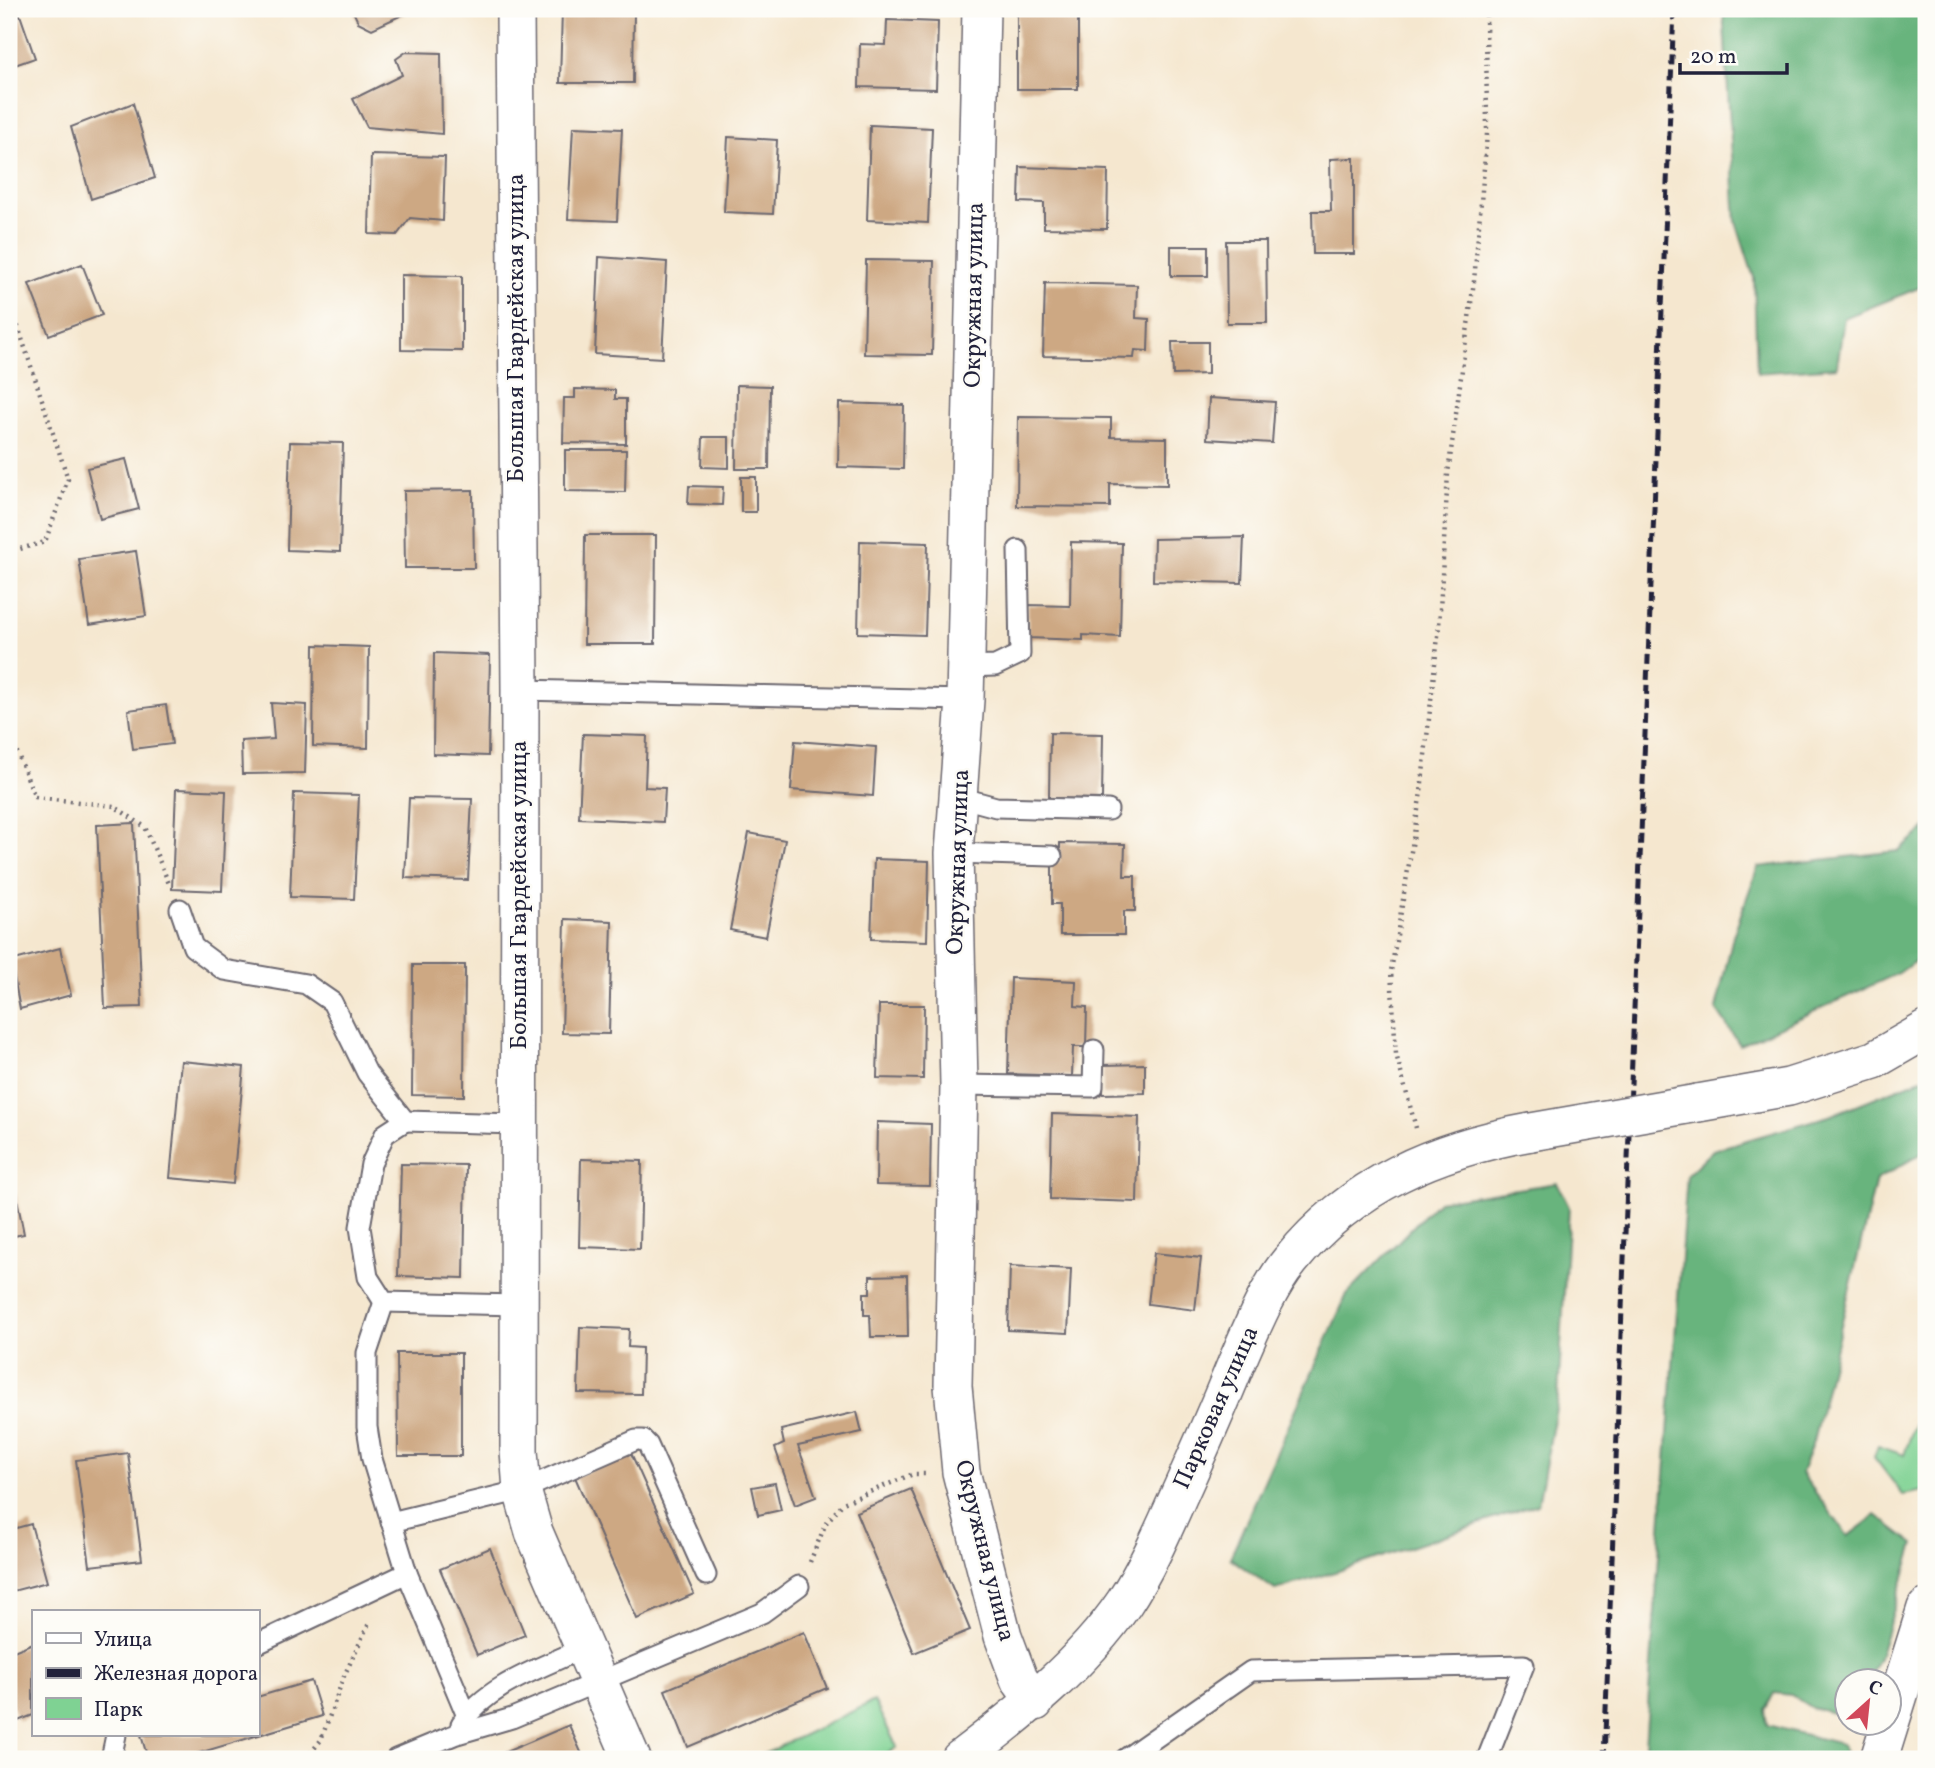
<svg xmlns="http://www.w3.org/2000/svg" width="1935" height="1768" viewBox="0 0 1935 1768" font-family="Vollkorn,serif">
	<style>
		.green { fill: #7fd293; stroke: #507a67; stroke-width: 2 }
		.forest { fill: #67b47d; stroke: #446b5c; stroke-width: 2 }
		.building { fill: #cda883 }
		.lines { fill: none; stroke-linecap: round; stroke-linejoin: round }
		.lane-casing { stroke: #6c676f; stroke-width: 23 }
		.street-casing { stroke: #6c676f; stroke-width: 40 }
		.path { stroke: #6c676f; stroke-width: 4.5; stroke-dasharray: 2 5; stroke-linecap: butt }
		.lane { stroke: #fff; stroke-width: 19 }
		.street { stroke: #fff; stroke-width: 37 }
		.rail { stroke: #22223b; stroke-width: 5; stroke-dasharray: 10 5; stroke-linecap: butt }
		.street-bridge-casing { stroke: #6c676f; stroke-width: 40; stroke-linecap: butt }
		.street-bridge { stroke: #fff; stroke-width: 37 }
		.labels { text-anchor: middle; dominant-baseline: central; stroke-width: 5; stroke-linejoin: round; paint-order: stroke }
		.street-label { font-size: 24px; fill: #22223b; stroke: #fdfcf7 }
	</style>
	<rect width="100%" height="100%" fill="#fdfcf7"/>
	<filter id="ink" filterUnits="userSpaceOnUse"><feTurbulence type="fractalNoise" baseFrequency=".0143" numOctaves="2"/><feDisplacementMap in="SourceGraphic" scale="14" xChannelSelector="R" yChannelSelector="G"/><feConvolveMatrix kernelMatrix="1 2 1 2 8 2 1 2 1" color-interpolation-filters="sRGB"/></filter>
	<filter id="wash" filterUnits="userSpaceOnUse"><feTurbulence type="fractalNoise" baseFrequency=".00686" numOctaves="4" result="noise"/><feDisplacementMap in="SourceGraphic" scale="28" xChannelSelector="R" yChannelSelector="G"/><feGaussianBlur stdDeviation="1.57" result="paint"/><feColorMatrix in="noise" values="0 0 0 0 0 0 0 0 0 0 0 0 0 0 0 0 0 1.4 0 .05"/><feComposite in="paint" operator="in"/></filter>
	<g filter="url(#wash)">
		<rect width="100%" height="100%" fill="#f5e7cf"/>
		<g class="green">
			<path d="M1926 1392V1488L1924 1491 1903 1495 1874 1457 1878 1446 1904 1455Z"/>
			<path d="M874 1701 897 1747 880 1759H764L762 1755Z"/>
		</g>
		<g class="forest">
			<path d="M1723 9H1926V285L1844 318 1837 367 1757 373 1754 278 1736 222Z"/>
			<path d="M1926 828V953L1899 973 1740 1045 1716 1009 1733 936 1758 867 1898 851Z"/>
			<path d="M1926 1077V1151L1876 1180 1813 1442 1801 1473 1848 1536 1876 1515 1914 1544 1879 1658 1868 1680H1848L1847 1716 1812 1708 1791 1695 1774 1693 1765 1710 1767 1725 1842 1744 1847 1759H1644L1687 1175 1713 1150 1829 1116Z"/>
			<path d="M1557 1183 1569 1207 1558 1398 1538 1504 1348 1568 1275 1590 1230 1558 1347 1294 1438 1201Z"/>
		</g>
		<g id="blocks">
			<g class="building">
				<path d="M9 9H18L35 58 9 67Z"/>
				<path d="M352 9H415L372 29 358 22Z"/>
				<path d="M562 9H634L633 83H560Z"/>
				<rect x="1017" y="9" width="61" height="80"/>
				<path d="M887 20 938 22 936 89 859 87 860 44 886 45Z"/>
				<path d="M406 52 441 53 442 134 367 127 353 99 402 75 396 59Z"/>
				<path d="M133 103 155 178 91 199 71 127Z"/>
				<path d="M870 125 932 128 928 223 867 220Z"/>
				<path d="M573 127 622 129 617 221 568 219Z"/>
				<path d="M728 137 777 140 773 214 724 212Z"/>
				<path d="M371 155 445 157 443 221 410 218 397 235 369 234Z"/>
				<path d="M1354 158V254H1313L1312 211H1331L1330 159Z"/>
				<path d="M1020 167 1108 170 1107 229 1044 228V203L1019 202Z"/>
				<path d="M1226 241H1266L1267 323H1227Z"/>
				<rect x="1171" y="246" width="37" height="30"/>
				<path d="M599 257 667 262 662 358 595 354Z"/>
				<path d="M866 260 934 261 932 355 864 354Z"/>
				<path d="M82 264 102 315 49 335 29 284Z"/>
				<path d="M401 275 462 276V351L401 350Z"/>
				<path d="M1045 283 1137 285 1136 318 1149 319 1148 351 1135 350 1134 358 1043 356Z"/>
				<path d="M1172 342H1208V374L1173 375Z"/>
				<path d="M737 385 770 386 769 469H736Z"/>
				<path d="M575 389 615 390V399H626V444L563 443 564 398H575Z"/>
				<path d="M1209 398 1275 402 1272 443 1207 439Z"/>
				<path d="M839 403 904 405 903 469 838 467Z"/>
				<path d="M1018 417 1111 418V437L1167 438V485L1110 484V507L1017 506Z"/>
				<path d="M703 437H729V468L702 467Z"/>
				<path d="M290 442 343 443 340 552 287 550Z"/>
				<path d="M565 450H626L625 492 565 491Z"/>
				<path d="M126 459 139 509 100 519 87 468Z"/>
				<rect x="741" y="477" width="15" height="35"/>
				<path d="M689 486 723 487 722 505 688 504Z"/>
				<path d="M473 490 474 568H405L404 491Z"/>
				<path d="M585 535H656L655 644H584Z"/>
				<path d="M1244 537 1242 583 1153 581 1154 539Z"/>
				<path d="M860 541 928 543 925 635 858 633Z"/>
				<path d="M1071 542 1122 543 1120 637 1083 635V640L1028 638V605L1070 606Z"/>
				<path d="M136 551 146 616 89 625 79 559Z"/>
				<path d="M314 645 369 647 368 748 313 746Z"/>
				<path d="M434 653 490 655 488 756 433 754Z"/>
				<path d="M271 703 307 705 305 773 242 774 241 741 274 739Z"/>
				<path d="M166 705 172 744 133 749 128 710Z"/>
				<path d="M1050 733 1103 734 1102 799 1049 798Z"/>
				<path d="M583 734 647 736 645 787 665 788 663 822 579 818Z"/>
				<path d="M795 741 876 747 873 796 791 790Z"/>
				<path d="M176 789 226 791 222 891 172 889Z"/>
				<path d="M294 793 359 795 354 899 290 897Z"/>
				<path d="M409 798 472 799 468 880 405 878Z"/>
				<path d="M134 823 142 1007 105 1008 97 825Z"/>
				<path d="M749 833 785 840 766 937 730 930Z"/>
				<path d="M1060 843 1125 844 1124 876H1135V911H1124V935H1060V904H1052V862H1060Z"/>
				<path d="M874 859 929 861 927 941 871 939Z"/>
				<path d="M565 919 612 921 609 1034 562 1033Z"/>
				<path d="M60 948 71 995 20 1009 11 961Z"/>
				<path d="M413 965H465L464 1096 412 1095Z"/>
				<path d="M1011 978 1076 981 1075 1006 1087 1007 1086 1047H1073L1072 1076 1008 1074Z"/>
				<path d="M879 1005H924L923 1079 877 1078Z"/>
				<path d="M181 1061 244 1067 233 1184 170 1178Z"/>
				<path d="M1145 1064V1093L1103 1094V1065Z"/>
				<path d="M1052 1114 1139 1117 1137 1202 1050 1199Z"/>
				<path d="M877 1122 931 1124 930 1186 876 1185Z"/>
				<path d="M581 1159 642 1161 640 1249 579 1247Z"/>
				<path d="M401 1164 466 1165 464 1278 398 1276Z"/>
				<path d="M16 1194 24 1234 9 1237V1196Z"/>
				<path d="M1154 1253 1201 1258 1195 1310 1148 1304Z"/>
				<path d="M1010 1266 1071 1269 1068 1333 1008 1330Z"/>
				<path d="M907 1275 908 1337H871L870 1315H864V1293H870V1276Z"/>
				<path d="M580 1327 629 1329 628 1347 642 1348 641 1394 578 1393Z"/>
				<path d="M397 1353H461V1456H398Z"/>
				<path d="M857 1412 862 1432 798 1446 816 1497 795 1505 775 1448 784 1444 781 1430Z"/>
				<path d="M128 1453 142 1560 90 1566 76 1460Z"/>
				<path d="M631 1453 694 1594 637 1619 575 1477Z"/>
				<path d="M775 1483 781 1510 758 1515 752 1487Z"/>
				<path d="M911 1489 970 1630 914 1653 856 1512Z"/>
				<path d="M31 1524 47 1582 9 1592V1530Z"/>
				<path d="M490 1548 525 1635 477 1655 440 1569Z"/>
				<path d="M804 1632 827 1688 688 1747 665 1690Z"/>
				<path d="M33 1643V1715L18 1721 9 1698V1653Z"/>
				<path d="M311 1681 322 1716 179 1759H148L141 1735H257V1697Z"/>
				<path d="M569 1725 584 1759H489L532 1741Z"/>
			</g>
		</g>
	</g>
	<g filter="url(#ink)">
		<use href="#blocks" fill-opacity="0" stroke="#6c676f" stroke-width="2"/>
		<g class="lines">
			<g class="lane-casing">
				<g id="lane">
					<path d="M966 667 995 666 1020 654 1018 550"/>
					<path d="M520 690 965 700"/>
					<path d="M959 797 996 807 1108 810"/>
					<path d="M954 853 1052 856"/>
					<path d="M180 909 193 947 224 970 306 984 332 1002 367 1073 405 1121 519 1124"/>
					<path d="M959 1085 1093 1087 1094 1050"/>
					<path d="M405 1121 385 1134 371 1164 360 1227 368 1277 384 1302 519 1305"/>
					<path d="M384 1302 367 1353V1427L372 1459 407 1573 467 1716"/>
					<path d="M391 1522 522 1490 636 1440H643L648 1445 706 1575"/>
					<path d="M257 1644 407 1573"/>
					<path d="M461 1724C488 1684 542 1668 583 1648"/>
					<path d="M111 1759 116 1735"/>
					<path d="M396 1759 454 1735 512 1718 762 1613 799 1586"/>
					<path d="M1125 1759 1251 1671 1524 1665 1487 1759"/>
				</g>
			</g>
			<g class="street-casing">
				<g id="street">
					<path d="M515 9 520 690 519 1451 522 1490 534 1532 632 1759"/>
					<path d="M981 9 965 700 954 853 959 1085 953 1386 961 1472 1003 1636 1019 1679 1035 1702"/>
					<path d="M1698 1103 1789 1087 1874 1060 1926 1030"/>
					<path d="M960 1759C1020 1713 1081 1666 1124 1603 1146 1570 1163 1531 1179 1495 1199 1451 1218 1408 1236 1364 1250 1332 1268 1287 1290 1261 1352 1184 1436 1149 1531 1132"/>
					<path d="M1879 1759 1926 1608"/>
				</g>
			</g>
			<g class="path">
				<path d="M9 299 68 479 45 542 9 552"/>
				<path d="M9 732 35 797 114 806 145 827 170 886"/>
				<path d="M1416 1128 1396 1054 1391 971 1421 792 1439 627 1448 473 1474 281 1487 134 1486 9"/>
				<path d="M810 1562 826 1523 843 1503 913 1474H925"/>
				<path d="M306 1759 321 1740 344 1676 370 1621"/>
			</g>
			<use href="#lane" class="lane"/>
			<use href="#street" class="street"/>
			<path class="rail" d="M1604 1759 1674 9"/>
			<g class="street-bridge-casing">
				<path id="street-bridge" d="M1531 1132 1698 1103"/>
			</g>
			<use href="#street-bridge" class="street-bridge"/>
		</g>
	</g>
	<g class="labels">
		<g class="street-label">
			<text transform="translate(975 295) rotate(-89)">Окружная улица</text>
			<text transform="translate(517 328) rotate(-90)">Большая Гвардейская улица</text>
			<text transform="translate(959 862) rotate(-88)">Окружная улица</text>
			<text transform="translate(520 895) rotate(-90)">Большая Гвардейская улица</text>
			<text transform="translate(1217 1408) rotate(-66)">Парковая улица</text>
			<text transform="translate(984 1551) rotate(76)">Окружная улица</text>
		</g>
	</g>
	<rect width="1935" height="1768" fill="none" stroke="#fdfcf7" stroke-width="35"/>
	<rect x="32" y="1610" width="228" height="126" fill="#fdfcf7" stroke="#a5a5ac" stroke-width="2"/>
	<rect x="46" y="1633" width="35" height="10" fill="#ffffff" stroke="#a5a5ac" stroke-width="2"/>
	<text x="94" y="1646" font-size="21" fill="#22223b">Улица</text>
	<rect x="46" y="1668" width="35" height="10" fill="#22223b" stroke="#a5a5ac" stroke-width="2"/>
	<text x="94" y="1680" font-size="21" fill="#22223b">Железная дорога</text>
	<rect x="46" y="1698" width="35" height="21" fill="#7fd293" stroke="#a5a5ac" stroke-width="2"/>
	<text x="94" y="1716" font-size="21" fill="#22223b">Парк</text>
	<g transform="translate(1868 1702) rotate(27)"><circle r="33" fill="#fdfcf7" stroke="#a5a5ac" stroke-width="2"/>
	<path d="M0-5L12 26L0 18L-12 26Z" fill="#d1495b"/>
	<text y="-10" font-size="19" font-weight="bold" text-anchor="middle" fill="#22223b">С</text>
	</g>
	<path d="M1680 63v10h107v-10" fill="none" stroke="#22223b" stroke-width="3.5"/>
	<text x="1690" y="63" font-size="21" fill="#22223b" stroke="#fdfcf7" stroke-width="5" paint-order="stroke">20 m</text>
</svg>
